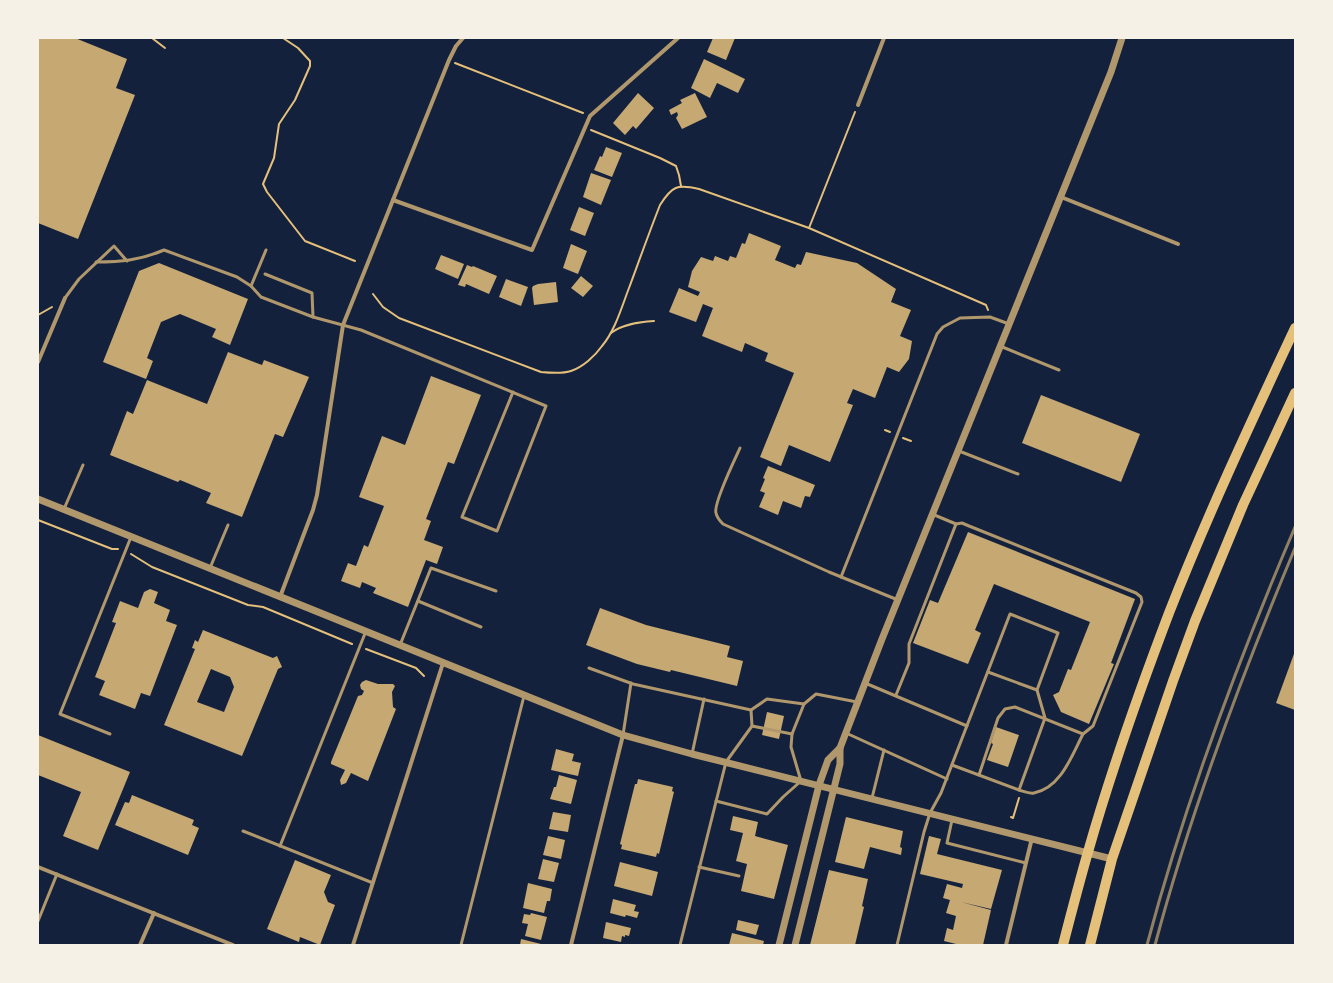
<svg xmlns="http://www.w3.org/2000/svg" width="1333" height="983" viewBox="0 0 1333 983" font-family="'PT Sans Narrow',sans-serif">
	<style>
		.building { fill: #c6a872; fill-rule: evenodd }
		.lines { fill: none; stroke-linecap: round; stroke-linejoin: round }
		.path { stroke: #e5c07b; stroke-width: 2 }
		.service { stroke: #b1986c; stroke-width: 3 }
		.minor { stroke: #b1986c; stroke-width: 4 }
		.tertiary { stroke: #b1986c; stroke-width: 7 }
		.primary { stroke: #e5c07b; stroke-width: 10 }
		.rail { stroke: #918062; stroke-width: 3 }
	</style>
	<rect width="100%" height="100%" fill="#14213d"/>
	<g class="building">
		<path d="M38 38H75L127 59 116 88 135 95 78 239 38 223Z"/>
		<path d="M713 38H735L726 60 707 52Z"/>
		<path d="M704 59 745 79 738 93 717 83 710 98 691 88Z"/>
		<path d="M638 93 654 108 636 129 633 126 625 135 613 123Z"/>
		<path d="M695 93 707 117 682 129 676 118 678 115 677 112 671 115 669 110 682 103 680 100Z"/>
		<path d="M606 147 622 153 612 177 594 170 600 156 602 157Z"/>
		<path d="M591 173 611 180 601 205 583 197Z"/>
		<path d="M579 207 594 213 585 236 570 230Z"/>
		<path d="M749 233 781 246 775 260 795 268 797 264 801 265 806 252 857 263 896 289 891 302 911 310 900 336 912 341 909 359 899 372 887 367 875 398 853 389 847 403 853 405 830 462 789 445 781 466 760 457 794 373 765 361 768 353 745 343 742 352 702 336 713 308 703 304 696 322 669 312 679 288 698 296 700 292 688 287 692 271 701 257 713 261 715 256 728 261 730 256 736 258 742 243 745 244Z"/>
		<path d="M571 244 587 251 578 274 563 268Z"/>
		<path d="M441 255 464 264 458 279 435 269Z"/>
		<path d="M159 263 248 299 230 345 212 337 216 329 180 314 161 322 147 358 153 361 146 379 103 362 139 271Z"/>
		<path d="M467 265 472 267 473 266 497 276 489 294 466 284 465 287 458 285Z"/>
		<path d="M581 276 593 286 583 297 571 288Z"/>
		<path d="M506 279 528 287 521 306 499 297Z"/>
		<path d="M556 282 558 302 534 305 532 288 533 286 538 284Z"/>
		<path d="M228 352 262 365 264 360 309 377 283 437 275 434 242 517 206 503 211 493 180 480 178 482 110 455 127 411 133 414 147 380 207 404Z"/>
		<path d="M431 376 481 395 454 464 448 462 426 519 431 521 424 540 443 547 437 564 426 560 408 607 373 593 376 588 362 582 360 588 341 581 348 563 356 566 364 545 368 547 384 506 359 497 382 436 405 445Z"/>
		<path d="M1041 395 1140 434 1121 482 1022 443Z"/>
		<path d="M768 466 815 485 810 497 805 496 801 508 783 501 778 515 759 507 765 493 760 491 765 479 763 478Z"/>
		<path d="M968 532 1135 599 1111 663 1114 664 1089 724 1061 712 1053 695 1059 692 1068 669 1071 670 1090 622 994 584 975 630 981 633 968 664 913 643 930 600 938 603Z"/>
		<path d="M150 589 158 592 154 603 170 610 166 621 177 625 150 696 141 693 135 709 99 695 105 681 95 677 116 623 112 622 120 601 138 608 144 592Z"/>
		<path d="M600 608 646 625 730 646 727 657 743 661 737 686 671 670 670 672 637 664 586 645Z"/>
		<path d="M203 630 273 658 277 656 282 667 278 669 242 756 164 725 195 649 192 648 195 640 198 642ZM211 669 230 677 234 687 224 712 197 702Z"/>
		<path d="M1295 651V710L1276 703Z"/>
		<path d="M366 680 378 684H393L395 686 392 692 393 707 396 709 368 781 351 773 346 783 341 785 340 780 345 770 331 764V762L358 696 362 695 364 691 361 689 360 685 362 682Z"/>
		<path d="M767 712 784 716 779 739 762 735Z"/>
		<path d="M996 727 1019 735 1008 767 987 760 993 744 991 743Z"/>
		<path d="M38 735 130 772 98 850 63 836 81 792 38 775Z"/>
		<path d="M556 749 574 754 572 761 581 763 578 776 551 770Z"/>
		<path d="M559 775 577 780 571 804 550 799 554 787H556Z"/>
		<path d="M638 779 673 787 672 791 674 792 659 854 657 853 656 857 621 849 622 845 620 844 635 784H637Z"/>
		<path d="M132 795 194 820 192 825 199 828 188 855 115 825 125 802 129 803Z"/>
		<path d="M553 812 571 815 568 832 549 829Z"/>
		<path d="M733 816 758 822 755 836 788 845 774 899 741 891 747 864 736 861 743 833 730 830Z"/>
		<path d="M846 817 903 831 900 847 902 848 901 855 870 847 864 869 835 862Z"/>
		<path d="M548 836 565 840 561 859 543 855Z"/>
		<path d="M929 836 941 839 937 854 1002 870 991 909 961 902 991 910 983 945H960L944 941 947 928 953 930 956 916 946 913 950 900 943 898 947 884 962 888 963 884 920 874Z"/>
		<path d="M543 859 559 863 554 882 538 879Z"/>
		<path d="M295 860 331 875 324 892 328 902 335 905 320 945 300 937 299 942 267 929Z"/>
		<path d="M620 862 658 872 652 896 614 886Z"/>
		<path d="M829 870 868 879 862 906 864 907 855 945H810Z"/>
		<path d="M528 883 552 889 550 901H547L544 913 523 908Z"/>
		<path d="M613 899 636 905 634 911 639 912 637 918 626 915 625 917 610 913Z"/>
		<path d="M531 913 547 917 541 940 525 936 528 924 522 923 524 914 530 915Z"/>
		<path d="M738 920 759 925 756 935 736 930Z"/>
		<path d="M606 922 631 928 629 936 625 935V937L622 936 621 942 603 938Z"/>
		<path d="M732 933 764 941 763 945H729Z"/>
		<path d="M521 939 541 944V945H520Z"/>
	</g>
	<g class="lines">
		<g class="path">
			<path d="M152 38 165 48"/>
			<path d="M283 38 298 48 310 61V66L295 100 279 124 274 158 263 184 267 192 305 241 355 261"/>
			<path d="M455 63 583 113"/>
			<path d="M591 130 660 158 676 166 679 175 681 186"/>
			<path d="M809 228 855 112"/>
			<path d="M373 294 383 307 399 318 541 372C551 373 562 374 571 371 583 367 595 356 602 346 615 331 622 306 629 288 639 261 649 233 660 205 672 186 677 184 699 189L809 228 986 305 988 310"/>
			<path d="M38 315 52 307"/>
			<path d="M611 333C623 324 639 322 654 321"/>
			<path d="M885 430 890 432"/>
			<path d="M903 438 911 441"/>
			<path d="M38 520 112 549H118"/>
			<path d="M131 554 152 567 248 605 263 607 352 644"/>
			<path d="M366 649 416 668 424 676"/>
			<path d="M1011 817 1013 818 1019 798"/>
		</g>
		<g class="service">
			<path d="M266 250 251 286 261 297 313 317 361 330 546 406 497 531 462 517 513 392"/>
			<path d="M96 262C121 262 141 260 164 250L237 277 251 286"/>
			<path d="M265 274 312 293 313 317"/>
			<path d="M65 298 79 279 114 246 127 261"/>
			<path d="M1000 346 1059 370"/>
			<path d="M740 448C735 459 713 504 716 513 717 518 720 521 723 524L829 572 898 600"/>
			<path d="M959 451 1018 474"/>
			<path d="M64 509 83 465"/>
			<path d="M932 514 956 524 962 523 969 526 1136 593 1141 597 1142 602 1093 726 1083 734"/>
			<path d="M210 568 228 525"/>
			<path d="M841 577 937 334 943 327 960 318 990 317 1009 324"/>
			<path d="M418 601 481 627"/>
			<path d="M400 645 431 568 496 591"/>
			<path d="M589 668 633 684 751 710 767 699 804 704 816 694 857 702"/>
			<path d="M865 683 967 726"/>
			<path d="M896 695 909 663V644L956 524"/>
			<path d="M752 726 792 734"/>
			<path d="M846 733 947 779"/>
			<path d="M110 734 60 714 131 537"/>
			<path d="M623 735 631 683"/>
			<path d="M692 754 704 699"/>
			<path d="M952 765 1019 790 1045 718 1037 690 988 672"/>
			<path d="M979 775 998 718 1005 709 1015 707 1083 734C1072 755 1061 788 1034 793 1029 794 1023 791 1019 790"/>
			<path d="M872 798 884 750"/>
			<path d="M716 801 767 814 783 797 801 781 791 747 792 734 804 704"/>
			<path d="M952 820 947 843 1026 863"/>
			<path d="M243 831 373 883"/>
			<path d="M280 846 366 631"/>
			<path d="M699 867 739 876"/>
			<path d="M38 921 57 874"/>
			<path d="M461 945 524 696"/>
			<path d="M680 945 726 762 752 726 751 710"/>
			<path d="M897 945 924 832 930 813 941 793 1010 614 1058 633 1037 690"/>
		</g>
		<g class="minor">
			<path d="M858 105 884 38"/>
			<path d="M1061 197 1178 244"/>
			<path d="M393 200 532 250 590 116 678 38"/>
			<path d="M38 362 65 298"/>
			<path d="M280 597 313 510 317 495 343 325 449 60 456 46 463 38"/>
			<path d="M38 867 233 945"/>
			<path d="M140 945 154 913"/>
			<path d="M353 945 443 663"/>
			<path d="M571 945 623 735"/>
			<path d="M1006 945 1032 838"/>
		</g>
		<g class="tertiary">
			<path d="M38 499 623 735 692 754 1112 859"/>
			<path d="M779 945 819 785 828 760 840 748"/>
			<path d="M795 945 840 764V748L882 639 1111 72 1122 38"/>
		</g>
		<g class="primary">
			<path d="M1063 945C1071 914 1079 883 1088 852 1111 771 1139 692 1169 613 1207 516 1251 422 1295 328"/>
			<path d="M1090 945 1112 859 1173 681 1195 621 1243 505 1295 393"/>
		</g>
		<g class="rail">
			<path d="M1147 945C1185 802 1237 663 1295 527"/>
			<path d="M1155 945C1191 810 1241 677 1295 548"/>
		</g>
	</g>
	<rect width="1333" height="983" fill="none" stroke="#f6f1e7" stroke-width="78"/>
</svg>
